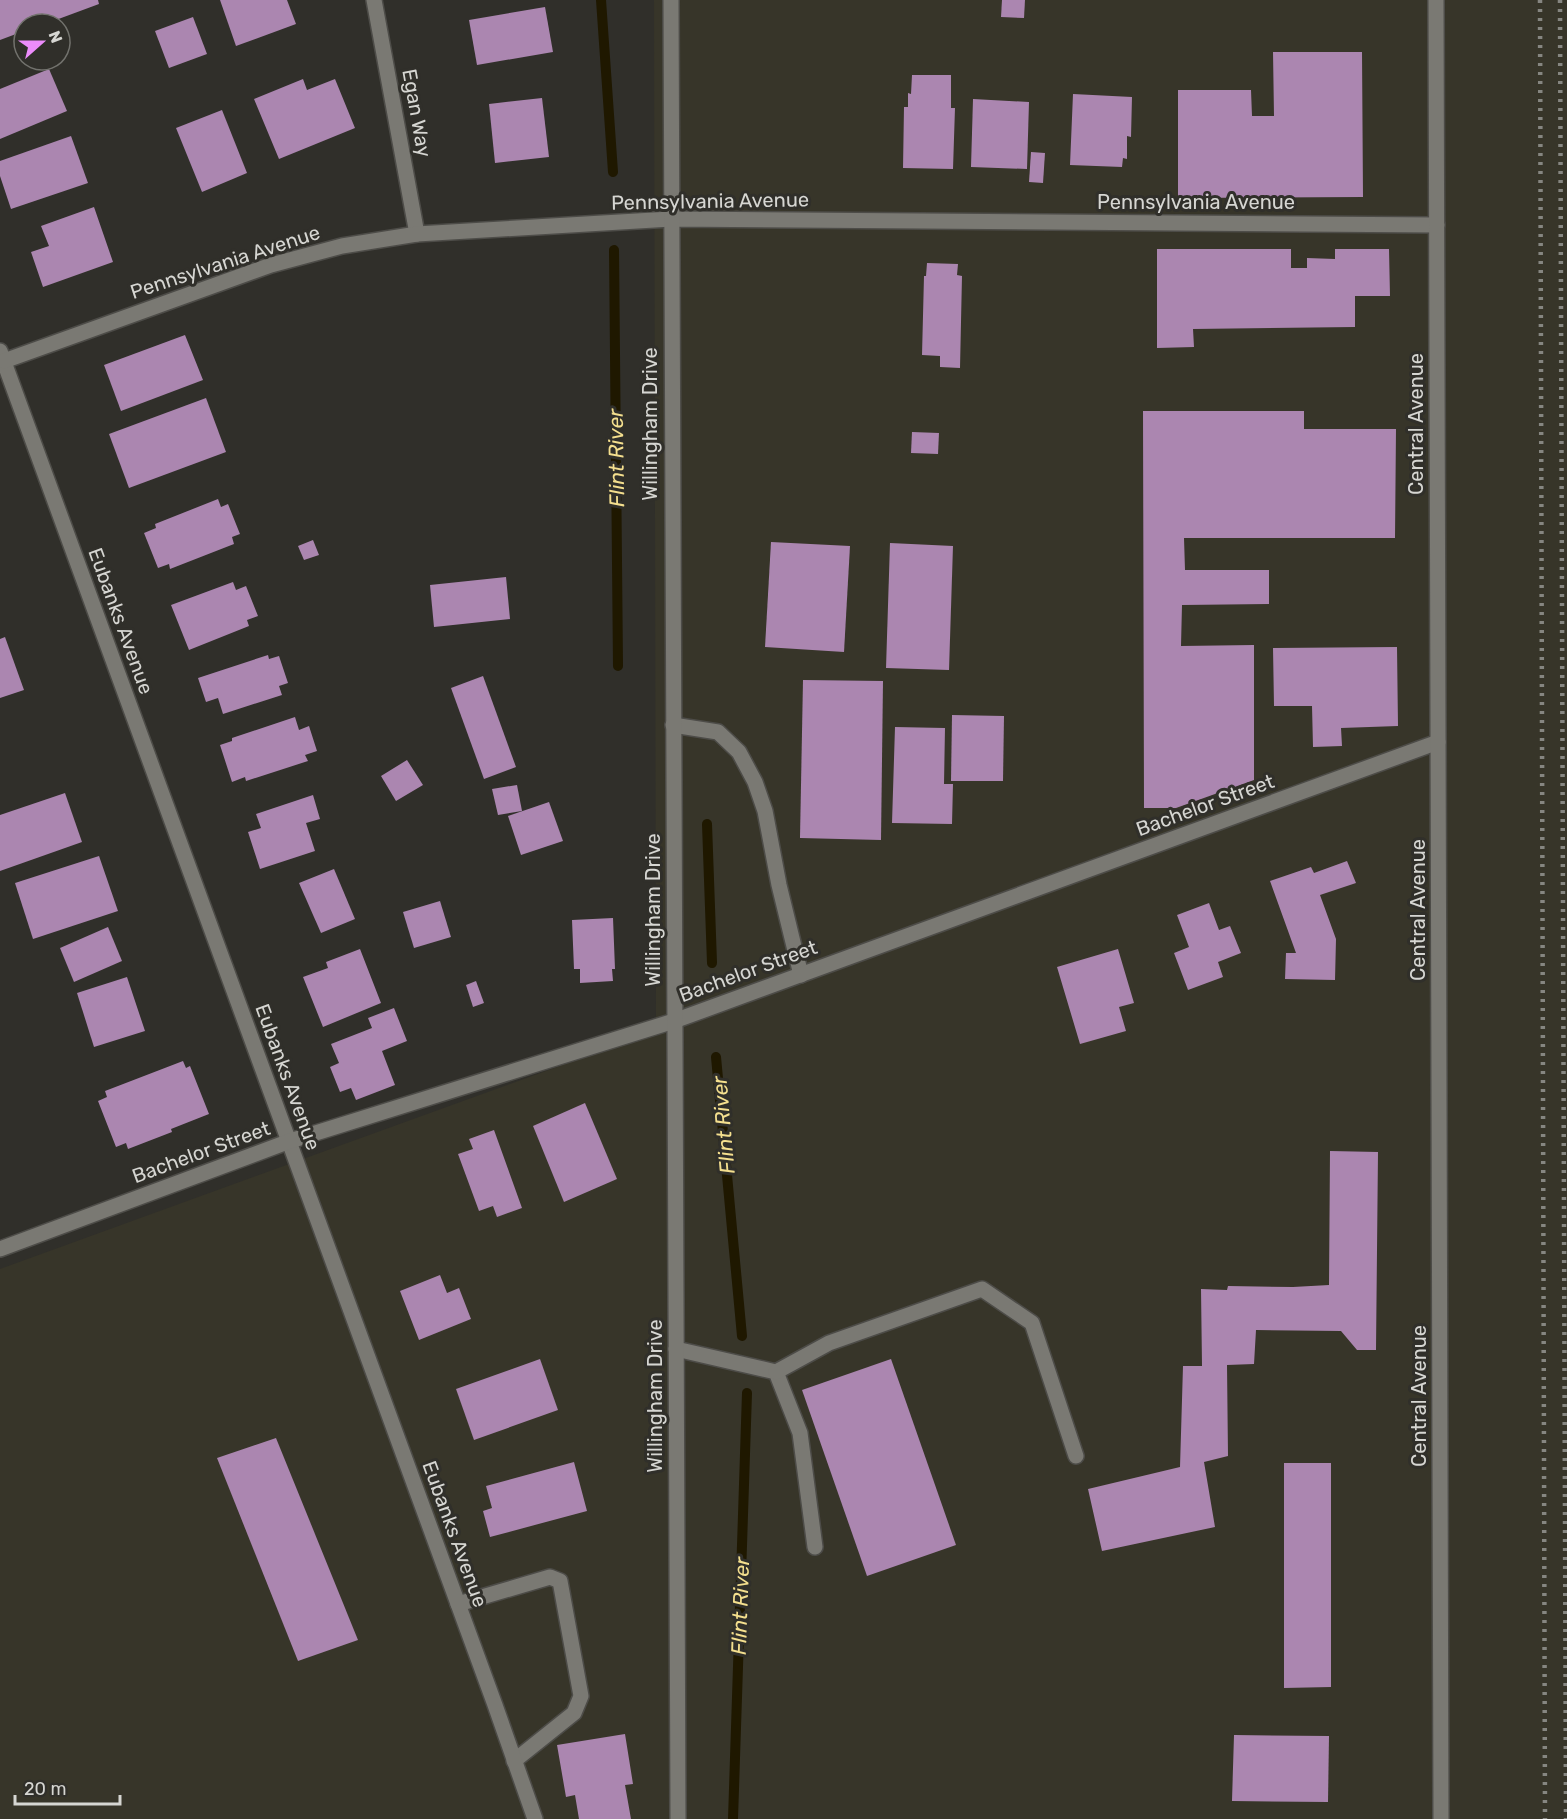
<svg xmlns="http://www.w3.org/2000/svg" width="1567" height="1819" viewBox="0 0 1567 1819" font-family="Rubik,sans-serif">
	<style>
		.built { fill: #373529 }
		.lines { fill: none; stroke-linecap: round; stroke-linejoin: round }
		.stream { stroke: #1f1800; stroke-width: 10 }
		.building { fill: #ab86b0 }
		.lane-casing { stroke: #4d4c48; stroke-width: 18 }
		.street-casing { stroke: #4d4c48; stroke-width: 18 }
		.secondary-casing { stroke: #4d4c48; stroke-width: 18 }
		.lane { stroke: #7a7973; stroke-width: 15 }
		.street { stroke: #7a7973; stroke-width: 15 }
		.secondary { stroke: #7a7973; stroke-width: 15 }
		.rail { stroke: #868681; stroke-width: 4.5; stroke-dasharray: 3 6; stroke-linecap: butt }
		.labels { text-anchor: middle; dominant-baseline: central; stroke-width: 6; stroke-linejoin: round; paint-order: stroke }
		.street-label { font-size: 20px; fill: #d6d6d2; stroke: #302f2a }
		.water-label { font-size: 21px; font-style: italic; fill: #f4df8e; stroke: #302f2a }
	</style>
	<rect width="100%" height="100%" fill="#302f2a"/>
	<path class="built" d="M654 0H1567V1819H0V1269L656 1031Z"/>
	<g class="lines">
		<g class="stream">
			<path d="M601 0 613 172"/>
			<path d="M614 250 618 666"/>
			<path d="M707 824 712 963"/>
			<path d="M716 1057 742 1336"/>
			<path d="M733 1819 747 1393"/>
		</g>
	</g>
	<g class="building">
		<path d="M0 0H98L99 4 45 24H24V31L0 40Z"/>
		<path d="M220 0H287L296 24 236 46Z"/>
		<path d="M1002 0H1025L1024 18 1001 17Z"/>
		<path d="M545 7 553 52 477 65 469 20Z"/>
		<path d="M193 17 207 54 169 68 155 31Z"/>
		<path d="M1273 52H1362L1363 197 1178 198V90H1251L1252 116H1274Z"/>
		<path d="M49 69 67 111 0 139V89Z"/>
		<path d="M912 75H951V108H955L953 169 903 168 904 107H908V93L911 94Z"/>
		<path d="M303 79 307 90 335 79 355 128 279 159 254 99Z"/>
		<path d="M1073 94 1132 97 1131 137 1127 136V159L1123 158 1122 167 1070 165Z"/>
		<path d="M542 98 549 157 495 163 489 104Z"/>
		<path d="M973 99 1029 102 1027 169 971 167Z"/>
		<path d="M222 110 247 173 202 192 176 128Z"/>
		<path d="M71 136 88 183 11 209 0 176V161Z"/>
		<path d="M1031 152 1045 153 1043 183 1029 182Z"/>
		<path d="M94 207 113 262 43 287 31 252 49 246 41 226Z"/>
		<path d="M1157 249H1291V268H1307V258L1335 259V249H1389L1390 296H1355V327L1193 329 1194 347 1157 348Z"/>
		<path d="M927 263 958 264 957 275 962 276 960 368 940 367V356L922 355 924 276H926Z"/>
		<path d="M185 335 203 380 121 411 104 365Z"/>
		<path d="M206 398 226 452 129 488 109 434Z"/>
		<path d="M1143 411H1304V429H1396L1395 538H1184L1185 570H1269V604L1182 605 1181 646 1254 645V780L1176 808H1144Z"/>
		<path d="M912 432 939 433 938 454 911 453Z"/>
		<path d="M218 499 221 507 228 504 240 534 232 537 234 544 170 569 169 564 158 568 144 533 156 528 155 524Z"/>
		<path d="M313 540 319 555 304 560 298 546Z"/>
		<path d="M771 542 850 546 844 652 765 647Z"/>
		<path d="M890 543 953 546 949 670 886 668Z"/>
		<path d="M506 577 510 619 434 627 430 585Z"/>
		<path d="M233 582 236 590 246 586 258 616 247 620 249 626 189 650 171 605Z"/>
		<path d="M5 637 24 690 0 698V639Z"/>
		<path d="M1397 647 1398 726 1341 728 1342 746 1313 747 1312 706H1274L1273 648Z"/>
		<path d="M268 655 269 659 279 656 288 683 279 686 282 695 223 714 218 698 206 702 198 678Z"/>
		<path d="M483 676 516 767 484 779 451 688Z"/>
		<path d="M803 680 883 681 881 840 800 838Z"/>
		<path d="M952 715 1004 716 1003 781H951Z"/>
		<path d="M295 717 299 730 309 726 317 751 305 755 308 761 246 781 245 777 232 782 220 745 232 741V738Z"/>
		<path d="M895 727 945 728 944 784H953L952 824 892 823Z"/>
		<path d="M407 760 423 785 396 801 381 776Z"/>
		<path d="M517 785 522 811 498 815 492 789Z"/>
		<path d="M65 793 82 842 0 871V815Z"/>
		<path d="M313 795 320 819 306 823 315 851 260 869 248 832 261 828 256 814Z"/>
		<path d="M549 802 563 841 521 855 508 816Z"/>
		<path d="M99 856 118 911 33 939 15 883Z"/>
		<path d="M1347 861 1356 883 1320 895 1336 939 1335 980 1285 979 1286 953H1296L1270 881 1311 867 1314 873Z"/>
		<path d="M334 869 355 919 321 933 299 883Z"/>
		<path d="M440 901 451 937 414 948 403 912Z"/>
		<path d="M1209 903 1219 930 1230 926 1241 953 1218 962 1223 977 1188 990 1174 953 1189 947 1177 915Z"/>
		<path d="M613 918 615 969H612L613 981 580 983V969H574L572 920Z"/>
		<path d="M108 927 122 961 74 982 60 948Z"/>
		<path d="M360 949 381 1003 323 1027 303 977 328 968 326 962Z"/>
		<path d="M1118 949 1134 1003 1119 1007 1126 1031 1080 1044 1057 967Z"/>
		<path d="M127 977 145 1031 94 1047 77 993Z"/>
		<path d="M476 981 484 1003 473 1007 466 985Z"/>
		<path d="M394 1008 407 1041 382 1051 395 1085 356 1100 351 1088 340 1092 330 1067 339 1063 331 1044 372 1028 368 1018Z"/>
		<path d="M183 1061 186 1068 190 1066 209 1114 171 1129 172 1132 128 1149 126 1143 116 1147 98 1101 107 1097 105 1091Z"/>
		<path d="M585 1103 617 1179 564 1202 533 1126Z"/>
		<path d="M494 1130 522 1208 497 1217 493 1206 479 1211 458 1154 473 1149 469 1139Z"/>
		<path d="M1330 1151 1378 1152 1376 1350H1357L1341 1331 1256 1330 1254 1364 1227 1365 1228 1456 1204 1462 1215 1527 1102 1551 1088 1489 1180 1467 1183 1366H1202L1201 1289 1227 1290 1228 1286 1293 1287 1329 1285Z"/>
		<path d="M440 1275 447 1293 459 1288 471 1319 419 1340 400 1291Z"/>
		<path d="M540 1359 558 1410 474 1440 456 1389Z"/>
		<path d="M891 1359 956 1545 867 1576 802 1390Z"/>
		<path d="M276 1438 358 1640 298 1661 217 1458Z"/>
		<path d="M574 1462 587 1511 490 1537 483 1511 492 1508 486 1486Z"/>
		<path d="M1284 1463H1331V1687L1284 1688Z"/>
		<path d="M625 1734 633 1784 625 1785 631 1819H579L575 1795 566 1797 557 1745Z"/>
		<path d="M1234 1735 1329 1736 1328 1802 1232 1801Z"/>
	</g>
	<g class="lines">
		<g class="lane-casing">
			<g id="lane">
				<path d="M673 725 718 732 739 752 755 782 765 811 779 885 801 975"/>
				<path d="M676 1349 776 1372 800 1433 815 1547"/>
				<path d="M776 1372 829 1343 982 1289 1032 1323 1076 1456"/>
				<path d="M458 1604 550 1577 560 1581 581 1696 574 1713 514 1761"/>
			</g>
		</g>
		<g class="street-casing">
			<g id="street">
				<path d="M374 0 417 234"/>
				<path d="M0 351 495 1705 535 1819"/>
				<path d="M4 361 271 265 342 246 417 234 671 219 1437 225"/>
				<path d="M0 1249 290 1141 674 1021 1438 742"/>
			</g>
		</g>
		<g class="secondary-casing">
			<g id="secondary">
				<path d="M671 0 678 1819"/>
				<path d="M1436 0 1441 1819"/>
			</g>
		</g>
		<use href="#lane" class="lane"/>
		<use href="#street" class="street"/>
		<use href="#secondary" class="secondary"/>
		<g class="rail">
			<path d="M1540 0 1545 1819"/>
			<path d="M1560 0 1566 1819"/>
		</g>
	</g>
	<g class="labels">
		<g class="street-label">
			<text transform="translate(417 113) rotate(80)">Egan Way</text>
			<text transform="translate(710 201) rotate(-1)">Pennsylvania Avenue</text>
			<text x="1196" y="202">Pennsylvania Avenue</text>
			<text transform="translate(225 262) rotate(-18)">Pennsylvania Avenue</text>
			<text transform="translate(650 424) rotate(-90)">Willingham Drive</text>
			<text transform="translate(1416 424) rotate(-90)">Central Avenue</text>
			<text transform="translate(121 621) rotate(70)">Eubanks Avenue</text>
			<text transform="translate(1205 805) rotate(-20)">Bachelor Street</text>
			<text transform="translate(653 910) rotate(-90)">Willingham Drive</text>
			<text transform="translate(1418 910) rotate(-90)">Central Avenue</text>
			<text transform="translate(748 971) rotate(-20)">Bachelor Street</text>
			<text transform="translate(288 1077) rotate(70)">Eubanks Avenue</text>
			<text transform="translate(201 1152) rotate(-20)">Bachelor Street</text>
			<text transform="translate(655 1396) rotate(-90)">Willingham Drive</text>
			<text transform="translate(1419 1396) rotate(-90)">Central Avenue</text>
			<text transform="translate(455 1534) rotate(70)">Eubanks Avenue</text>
		</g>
		<g class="water-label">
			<text transform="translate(616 458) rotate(-91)">Flint River</text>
			<text transform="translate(723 1125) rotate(-95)">Flint River</text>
			<text transform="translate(740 1606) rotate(-88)">Flint River</text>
		</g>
	</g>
	<g transform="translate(42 42) rotate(69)"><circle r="28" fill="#302f2a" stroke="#72726d" stroke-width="1.5"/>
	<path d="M0-4.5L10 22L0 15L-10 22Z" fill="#ec8cfb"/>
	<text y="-9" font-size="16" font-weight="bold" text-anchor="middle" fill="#d6d6d2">N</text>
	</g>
	<path d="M15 1795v9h105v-9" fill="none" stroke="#d6d6d2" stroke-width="3"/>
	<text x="24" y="1795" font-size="18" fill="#d6d6d2" stroke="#302f2a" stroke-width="4.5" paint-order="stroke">20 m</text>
</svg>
